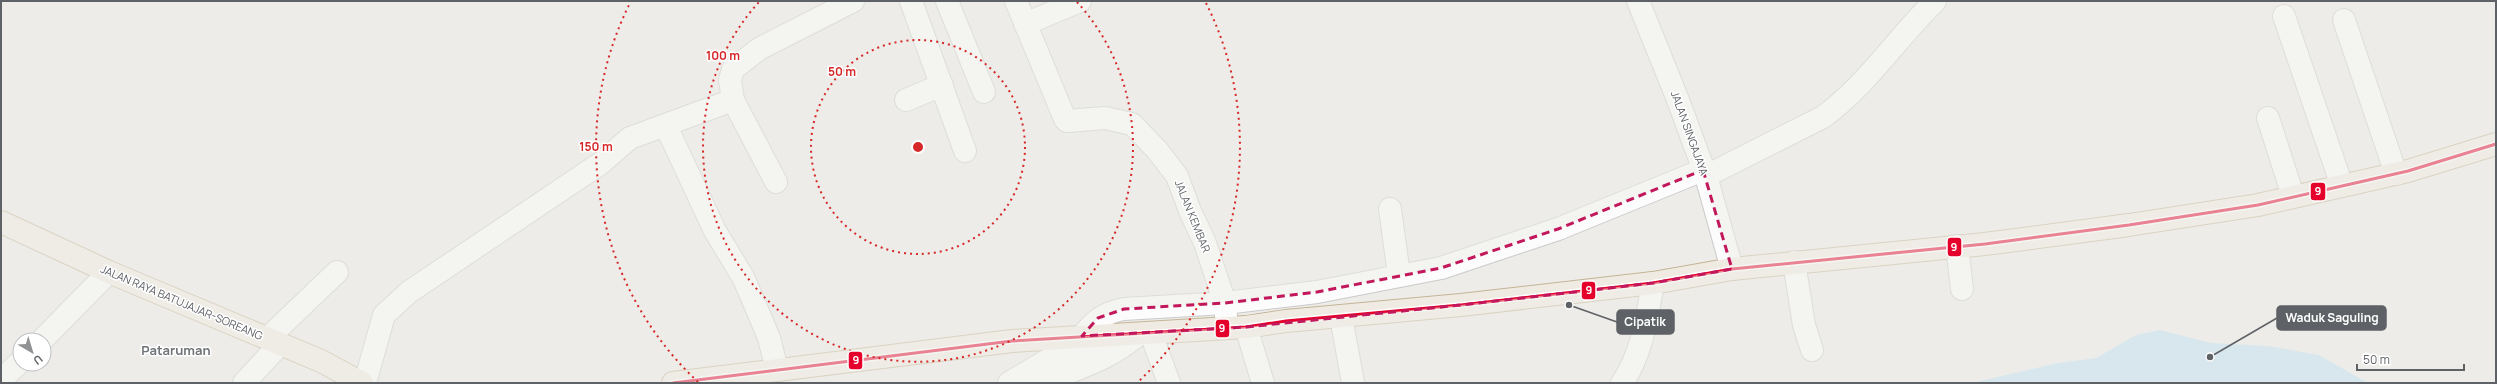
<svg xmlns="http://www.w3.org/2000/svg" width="2497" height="384" viewBox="0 0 2497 384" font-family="Manrope,sans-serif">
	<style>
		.water { fill: #bfdff5 }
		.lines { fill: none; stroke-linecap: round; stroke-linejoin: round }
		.minor-casing { stroke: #cacaca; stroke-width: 24 }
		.highway-casing { stroke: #c4b496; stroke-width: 24 }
		.minor { stroke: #fcfcfc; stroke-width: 22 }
		.highway { stroke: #efebe3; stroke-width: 22 }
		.bus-1-casing { stroke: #fff; stroke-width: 6 }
		.bus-1 { stroke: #e4002b; stroke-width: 3 }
		.marked { fill: none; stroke: #c2185b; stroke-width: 3; stroke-dasharray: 8 5; stroke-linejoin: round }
		.ring { fill: none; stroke: #d62828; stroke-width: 2; stroke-dasharray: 2 4 }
		.labels { text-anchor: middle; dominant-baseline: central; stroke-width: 3; stroke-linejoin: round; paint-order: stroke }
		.street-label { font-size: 11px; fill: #5e6266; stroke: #fff }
		.quarter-label { font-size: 13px; font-weight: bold; fill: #6f7478; stroke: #fff }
		.centre { fill: #d62828; stroke: #fff; stroke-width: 2 }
		.ring-label { font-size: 12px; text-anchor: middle; font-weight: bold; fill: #d62828; stroke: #fff; stroke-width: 3; stroke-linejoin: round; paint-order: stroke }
		.leader { fill: none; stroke: #5e6266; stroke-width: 1.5 }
		.callout-dot { fill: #5e6266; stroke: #fff; stroke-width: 1.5 }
		.callout { fill: #5e6266; stroke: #5e6266; stroke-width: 1.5 }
		.callout-label { font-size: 12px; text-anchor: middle; font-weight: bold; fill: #fff }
		.line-badge { stroke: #fff; stroke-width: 1.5 }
		.badge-label { font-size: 11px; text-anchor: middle; font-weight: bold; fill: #fff }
	</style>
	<rect width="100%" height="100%" fill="#edece8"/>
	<path class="water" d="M2160 330 2211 343 2268 346 2319 355 2368 383H1972L2058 363 2096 358 2136 335Z"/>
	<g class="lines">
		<g class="minor-casing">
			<g id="minor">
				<path d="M911 1 965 151"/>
				<path d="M947 1 984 92"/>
				<path d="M1016 1 1065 119 1067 121 1105 118 1132 124 1157 150 1177 176 1190 211 1205 243 1225 303 1226 316"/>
				<path d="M1638 1 1678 100 1706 176 1732 269"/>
				<path d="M2284 16 2342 186"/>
				<path d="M2344 20 2396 174"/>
				<path d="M1025 24 1080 1"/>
				<path d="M906 100 942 85"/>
				<path d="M2268 118 2293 196"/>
				<path d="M666 126 715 231 743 277 756 307 769 338 777 370"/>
				<path d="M1706 176 1823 117C1867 85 1896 39 1935 1"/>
				<path d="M776 182 733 100 730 80 733 69 759 49 853 1"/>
				<path d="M1390 209 1399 275"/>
				<path d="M1957 246 1962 289"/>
				<path d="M1794 262 1804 325 1812 350"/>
				<path d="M1341 317 1353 383"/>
				<path d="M1246 327 1263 383"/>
				<path d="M1151 334 1169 383"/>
				<path d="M1082 336C1095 321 1103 313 1124 309L1225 303 1317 292 1441 268 1558 229 1703 170"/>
				<path d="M268 338 337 272"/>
				<path d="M42 340 109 272"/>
				<path d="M1 380 20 362"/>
				<path d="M244 383 280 344"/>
				<path d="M365 383 384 315 409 292 601 163 630 138 733 100"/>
				<path d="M1009 383 1046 361 1098 336"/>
				<path d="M1043 383C1079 367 1108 361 1139 334"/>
				<path d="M1622 383C1642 354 1647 317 1653 283"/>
			</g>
		</g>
		<g class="highway-casing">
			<g id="highway">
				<path d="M1 222 109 272 321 361 362 383"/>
				<path d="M673 383 1012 341 1246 327 1286 321 1461 305 1653 283 1732 269 1985 244 2129 225 2258 205 2342 186 2408 171 2496 144"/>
			</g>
		</g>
		<use href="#minor" class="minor"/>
		<use href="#highway" class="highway"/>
		<g class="bus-1-casing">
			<path id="bus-1" d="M673 383 1012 341 1246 327 1286 321 1461 305 1653 283 1732 269 1985 244 2129 225 2258 205 2342 186 2408 171 2496 144"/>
		</g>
		<use href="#bus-1" class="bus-1"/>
	</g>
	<path d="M0 0H2497V384H0ZM1703 170 1732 269 1653 283 1461 305 1246 327 1082 336 1098 318 1124 309 1225 303 1317 292 1441 268 1558 229Z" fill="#edece8" fill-opacity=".55" fill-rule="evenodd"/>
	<path class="marked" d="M1703 170 1732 269 1653 283 1461 305 1246 327 1082 336 1098 318 1124 309 1225 303 1317 292 1441 268 1558 229Z"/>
	<g class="ring">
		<circle cx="918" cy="147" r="107"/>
		<path d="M1077 2A215 215 0 1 1 759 2"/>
		<path d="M698 382A322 322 0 0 1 630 3M1206 3A322 322 0 0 1 1138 382"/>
	</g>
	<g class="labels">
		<g class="street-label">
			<text transform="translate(1690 133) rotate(70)">JALAN SINGAJAYA</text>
			<text transform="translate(1193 216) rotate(68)">JALAN KEMBAR</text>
			<text transform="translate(182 302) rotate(23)">JALAN RAYA BATUJAJAR-SOREANG</text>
		</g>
		<g class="quarter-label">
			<text x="176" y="350">Pataruman</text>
		</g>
	</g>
	<circle cx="918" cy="147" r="6" class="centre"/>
	<g class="ring-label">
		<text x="723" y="60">100 m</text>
		<text x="842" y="76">50 m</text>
		<text x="596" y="151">150 m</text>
	</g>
	<path class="leader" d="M2210 357L2277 318M1569 305L1617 322"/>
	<g class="callout-dot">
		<circle cx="2210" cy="357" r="4"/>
		<circle cx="1569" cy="305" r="4"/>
	</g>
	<g class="callout">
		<rect x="2277" y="306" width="109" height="24" rx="4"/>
		<rect x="1617" y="310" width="57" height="24" rx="4"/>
	</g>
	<g class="callout-label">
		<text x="2332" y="322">Waduk Saguling</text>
		<text x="1645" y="326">Cipatik</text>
	</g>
	<g class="line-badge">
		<rect x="2310" y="182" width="16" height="19" rx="4" fill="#e4002b"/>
		<rect x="1947" y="237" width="15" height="20" rx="4" fill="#e4002b"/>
		<rect x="1581" y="281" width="15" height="19" rx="4" fill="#e4002b"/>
		<rect x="1215" y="319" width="15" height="19" rx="4" fill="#e4002b"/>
		<rect x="848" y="351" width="15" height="19" rx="4" fill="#e4002b"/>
	</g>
	<g class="badge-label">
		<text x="2318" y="195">9</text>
		<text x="1954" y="251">9</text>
		<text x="1589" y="294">9</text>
		<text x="1222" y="332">9</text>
		<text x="856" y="364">9</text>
	</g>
	<rect width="2497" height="384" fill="none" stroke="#5e6266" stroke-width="4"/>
	<g transform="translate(32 352) rotate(142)"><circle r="19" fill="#ffffff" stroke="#bfc0c2"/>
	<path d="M0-3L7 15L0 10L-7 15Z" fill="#909294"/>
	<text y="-6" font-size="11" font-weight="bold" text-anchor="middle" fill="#5e6266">U</text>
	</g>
	<path d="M2357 364v6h107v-6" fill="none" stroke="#5e6266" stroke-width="2"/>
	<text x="2363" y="364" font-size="12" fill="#5e6266" stroke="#ffffff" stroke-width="3" paint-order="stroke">50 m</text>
</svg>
